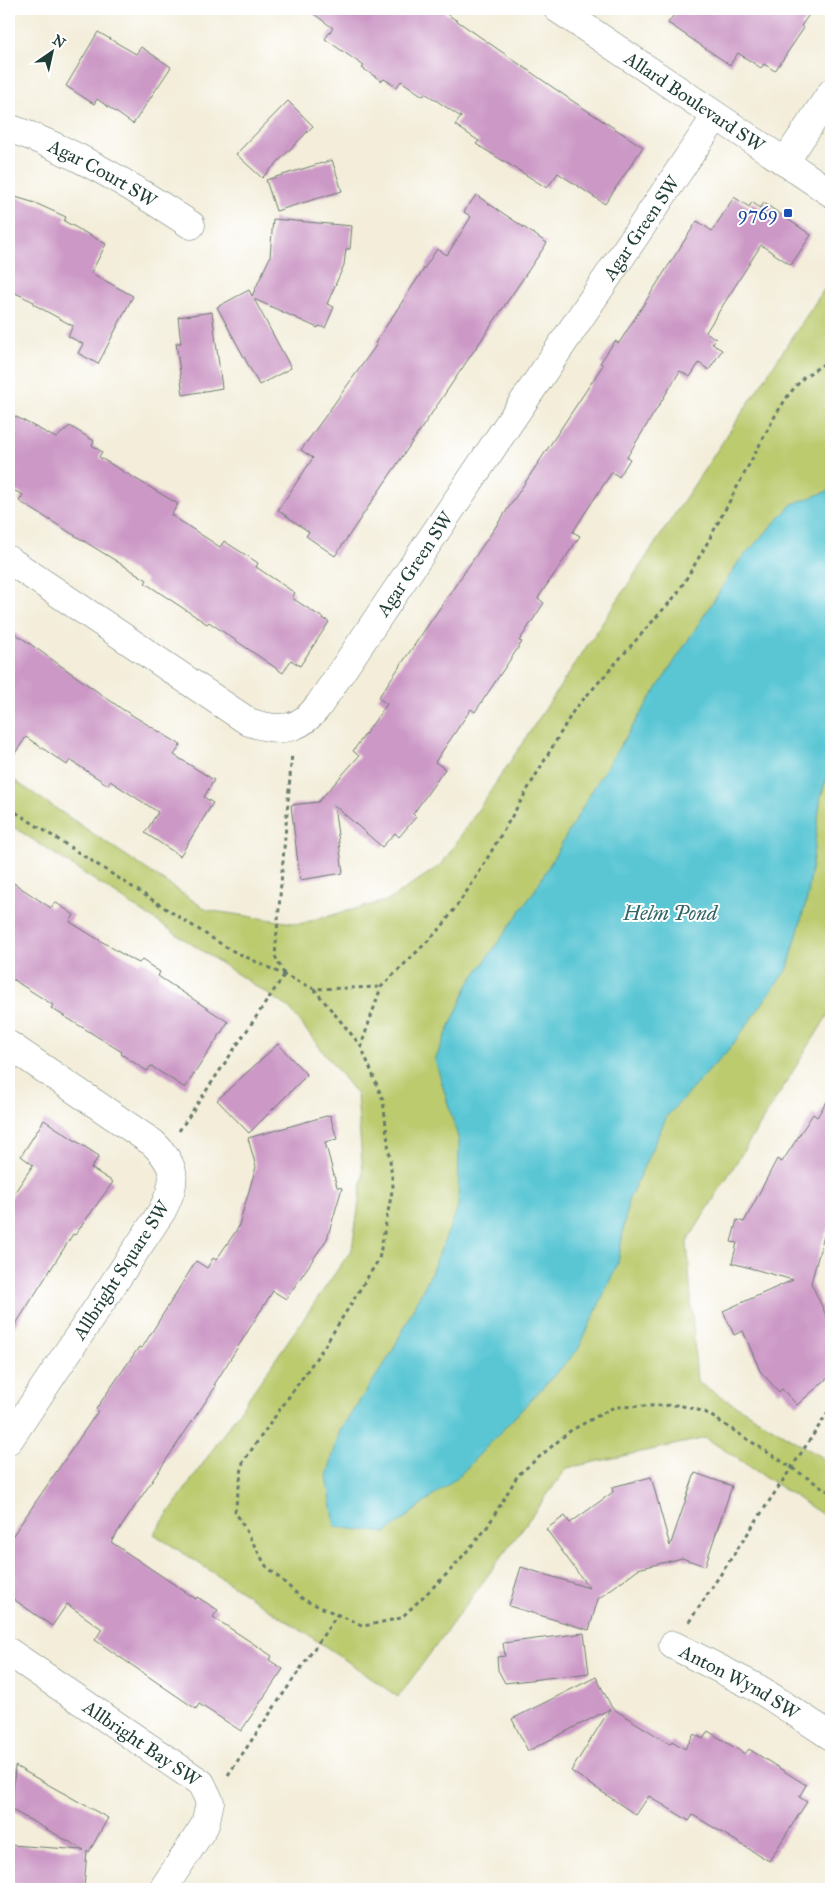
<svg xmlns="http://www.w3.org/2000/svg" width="840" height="1898" viewBox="0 0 840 1898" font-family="'IM FELL Great Primer',serif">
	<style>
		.green { fill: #bbcb6e; stroke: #6d8451 }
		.water { fill: #5ac6d4; stroke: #3c8284 }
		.building { fill: #cc99c6 }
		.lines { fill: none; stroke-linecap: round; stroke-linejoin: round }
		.minor-casing { stroke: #697b6e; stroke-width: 29 }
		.tertiary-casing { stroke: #697b6e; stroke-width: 29 }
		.path { stroke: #697b6e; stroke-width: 3; stroke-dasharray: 4 4; stroke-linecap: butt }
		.minor { stroke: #fff; stroke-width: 28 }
		.tertiary { stroke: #fff; stroke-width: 28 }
		.transit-dot { fill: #1a4fb4; stroke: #fff; stroke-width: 2 }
		.labels { text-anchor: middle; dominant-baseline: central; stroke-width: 4; stroke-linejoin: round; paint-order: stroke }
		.street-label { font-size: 19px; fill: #1f3d34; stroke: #fff }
		.transit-label { font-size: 19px; fill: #164399; stroke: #fff; text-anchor: end }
		.water-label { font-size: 20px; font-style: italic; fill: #316664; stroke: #fff }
	</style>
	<rect width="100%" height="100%" fill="#fff"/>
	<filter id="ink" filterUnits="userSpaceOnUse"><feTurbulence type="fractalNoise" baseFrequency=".02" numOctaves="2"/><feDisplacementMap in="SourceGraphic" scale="10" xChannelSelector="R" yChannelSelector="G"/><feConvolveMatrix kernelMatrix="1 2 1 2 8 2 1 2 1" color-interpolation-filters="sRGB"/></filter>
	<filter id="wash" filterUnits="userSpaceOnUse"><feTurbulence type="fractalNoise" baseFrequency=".0096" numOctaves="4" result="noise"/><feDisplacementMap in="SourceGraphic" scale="20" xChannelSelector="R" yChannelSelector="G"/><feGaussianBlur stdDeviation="1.12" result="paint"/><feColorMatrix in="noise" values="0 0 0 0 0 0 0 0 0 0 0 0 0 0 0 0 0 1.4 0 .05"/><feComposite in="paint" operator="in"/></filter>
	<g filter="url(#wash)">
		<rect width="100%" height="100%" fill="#f3edd9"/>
		<path class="green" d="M831 279V1010L687 1242 697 1382 831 1463V1520L706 1438 567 1468 398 1697 331 1650 154 1534 352 1249 363 1176 357 1095 289 1008 9 824V777L207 910 299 924 389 900 442 864Z"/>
		<path class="water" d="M831 490V765L821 796 808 895 788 968 731 1047 667 1116 628 1201 618 1263 578 1350 460 1475 386 1533 335 1527 327 1476 340 1430 391 1354 431 1273 458 1208 459 1141 435 1060 468 985 535 890 600 777 739 561 792 504Z"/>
		<g id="blocks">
			<g class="building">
				<path d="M307 9H440L571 100 643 147 605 204 558 173 547 188 476 144 479 141 455 125 461 117 425 93 423 96 401 81 397 87 384 79 382 81 362 68 364 66 325 39 333 28Z"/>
				<path d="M678 9H813L801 26 804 28 775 71 764 64 761 68 738 53 730 65 668 23Z"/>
				<path d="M98 32 136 54 141 47 171 67 133 124 97 99 94 104 66 86Z"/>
				<path d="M288 101 313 126 262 178 236 154Z"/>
				<path d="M332 160 342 191 276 211 266 180Z"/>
				<path d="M9 195 35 203 66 217 64 221 106 244 91 273 133 296 98 364 78 353 83 344 68 336 73 326 33 304 34 302 9 290Z"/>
				<path d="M476 195 547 243 335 556 306 536 309 532 278 510 313 458 301 450 377 344 375 343 437 249 447 255 471 217 464 212Z"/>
				<path d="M734 197 749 207 752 202 760 208 764 203 811 235 791 265 761 245 706 332 716 339 712 344 722 350 709 370 699 363 690 377 680 371 627 457 630 459 619 477 612 472 583 516 573 532 580 536 538 598 544 603 519 641 522 642 475 712 471 709 435 762 445 769 413 814 416 817 399 837 395 833 382 847 334 805 343 873 300 880 291 805 318 802 359 756 353 751 387 704 378 698 501 519 603 365 600 363 615 341 619 343 697 221 712 231Z"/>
				<path d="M273 219 352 226 350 249H346L344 265 327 304 334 307 325 328 319 326 318 328 254 299 291 368 259 385 217 307 249 290 252 296 270 257Z"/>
				<path d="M212 312 222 388 183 395 176 343H181L178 317Z"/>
				<path d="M9 413 56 438 70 426 94 441 92 445 102 452 99 457 178 504 171 515 220 547 224 541 258 563 256 567 295 593 292 598 329 622 300 666 291 660 283 673 209 622 207 624 145 583 147 580 19 501 23 495 9 488Z"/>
				<path d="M9 629 122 709 181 745 174 755 214 780 204 797 213 803 180 856 145 833 158 812 110 781 108 785 70 760 67 765 26 737 9 762Z"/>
				<path d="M9 880 51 908 55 902 74 915 70 922 127 957 139 963 142 960 160 972 158 976 228 1022 185 1088 151 1066 147 1071 121 1054 122 1052 51 1008 53 1005 9 977Z"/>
				<path d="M278 1044 307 1075 249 1133 217 1100Z"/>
				<path d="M831 1095V1223L823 1239 811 1283 831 1326V1375L797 1405 782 1389 779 1392 760 1371 743 1331 734 1335 723 1311 793 1280 732 1263 737 1243 731 1242 737 1220 744 1222 777 1159 782 1162 813 1114 817 1117Z"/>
				<path d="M330 1115 337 1139 325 1142 337 1187 342 1188 327 1239 286 1299 273 1291 214 1385 216 1386 111 1542 196 1599 197 1597 218 1610 213 1617 272 1656 269 1660 283 1669 241 1731 199 1704 196 1709 95 1640 102 1629 67 1604 52 1626 9 1596V1541L98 1411 96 1409 139 1347 142 1348 196 1261 207 1268 213 1258 216 1260 238 1228 256 1167 248 1138Z"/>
				<path d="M44 1120 99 1156 91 1168 113 1182 75 1235 73 1234 9 1335V1201L33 1165 21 1156Z"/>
				<path d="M695 1473 732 1486 705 1566 682 1558 638 1569 598 1599 589 1630 509 1606 521 1567 589 1588 546 1529 565 1516 570 1523 613 1492 612 1487 651 1477 670 1546Z"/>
				<path d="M584 1633 589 1673 505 1683 498 1670 497 1657 505 1656 503 1643Z"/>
				<path d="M596 1677 612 1708 670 1744 672 1741 685 1749 694 1734 703 1739 708 1731 745 1754 749 1749 806 1785 799 1797 807 1802 769 1861 693 1815 689 1821 649 1796 636 1815 571 1771 610 1709 528 1751 512 1719Z"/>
				<path d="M15 1766 108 1818 89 1852 87 1851 84 1888 9 1883 10 1845 84 1850 12 1810Z"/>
			</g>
		</g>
	</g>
	<g filter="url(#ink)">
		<use href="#blocks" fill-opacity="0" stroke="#697b6e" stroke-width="1"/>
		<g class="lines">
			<g class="minor-casing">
				<g id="minor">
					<path id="s1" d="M9 128C75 151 133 187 191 225"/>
					<path d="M785 162 831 93"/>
					<path id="s2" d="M9 560 249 722C279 732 299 732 319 705L716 116"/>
					<path d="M9 1045 153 1143C178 1167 177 1181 162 1211L9 1440"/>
					<path id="s3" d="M673 1645 759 1689 831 1736"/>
					<path id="s4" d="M9 1652 201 1783 210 1802 205 1825 163 1889"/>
				</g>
			</g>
			<g class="tertiary-casing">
				<g id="tertiary">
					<path id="s5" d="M558 9 831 193"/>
				</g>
			</g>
			<g class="path">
				<path d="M831 359 804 377 789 394 775 416 704 549 677 594 574 710 474 881 441 928 381 987 361 1046 383 1100 393 1186 379 1259 324 1347 243 1462 235 1511 266 1566 304 1600 364 1626 401 1618 449 1572 486 1529 518 1475 570 1431 614 1407 679 1405 705 1412 831 1493"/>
				<path d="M9 808 229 949 314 989 381 987"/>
				<path d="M284 974 275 956 292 753"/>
				<path d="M314 989 361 1046"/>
				<path d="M179 1131 285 974"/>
				<path d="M689 1622 831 1408"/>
				<path d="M228 1775 337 1615"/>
			</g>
			<use href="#minor" class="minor"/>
			<use href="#tertiary" class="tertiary"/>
		</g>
	</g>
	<rect class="transit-dot" x="783" y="208" width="10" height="10" rx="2.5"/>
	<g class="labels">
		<g class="street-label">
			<text stroke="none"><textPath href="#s5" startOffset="165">Allard Boulevard SW</textPath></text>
			<text stroke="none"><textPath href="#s1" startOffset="104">Agar Court SW</textPath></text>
			<text stroke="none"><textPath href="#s2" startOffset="944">Agar Green SW</textPath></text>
			<text stroke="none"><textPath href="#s2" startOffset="539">Agar Green SW</textPath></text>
			<text transform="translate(121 1270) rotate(-57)">Allbright Square SW</text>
			<text stroke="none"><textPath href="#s3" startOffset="76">Anton Wynd SW</textPath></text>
			<text stroke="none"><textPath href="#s4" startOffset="161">Allbright Bay SW</textPath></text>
		</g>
		<g class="transit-label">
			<text x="778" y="213">9769</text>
		</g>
		<g class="water-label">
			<text x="670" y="913">Helm Pond</text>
		</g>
	</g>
	<rect width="840" height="1898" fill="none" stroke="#fff" stroke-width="30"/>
	<g transform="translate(52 52) rotate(34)" stroke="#ffffff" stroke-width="4" paint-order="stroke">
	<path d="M0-4L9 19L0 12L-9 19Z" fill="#1f3d34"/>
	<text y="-8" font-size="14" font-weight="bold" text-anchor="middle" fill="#1f3d34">N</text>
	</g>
</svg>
